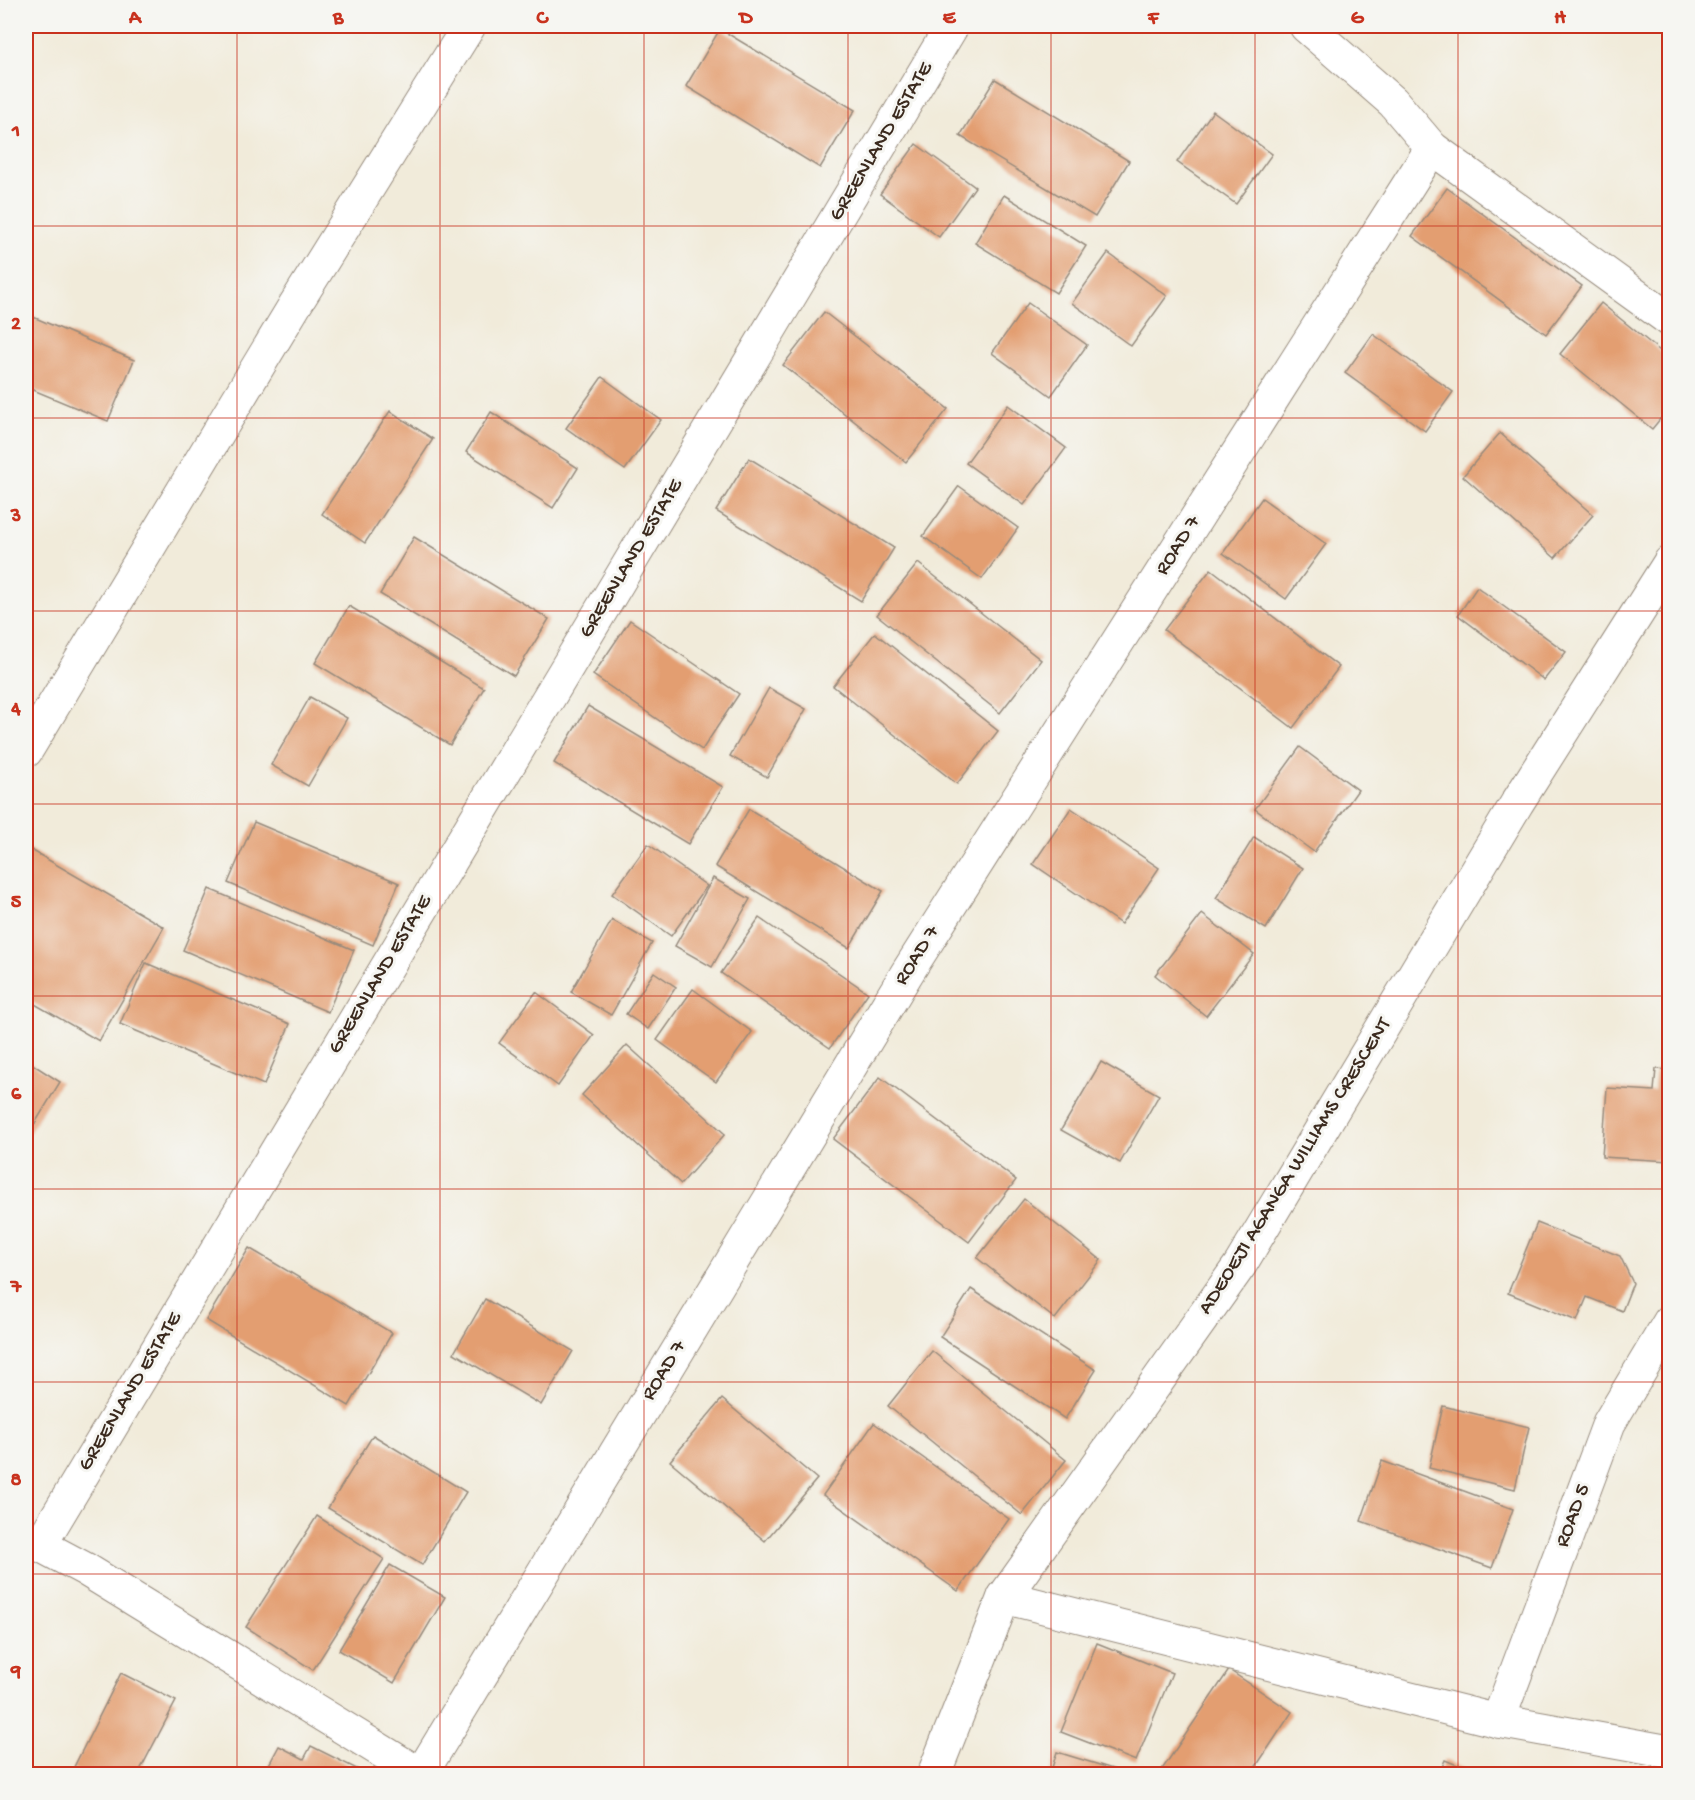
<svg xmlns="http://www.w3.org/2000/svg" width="1695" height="1800" viewBox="0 0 1695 1800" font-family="'Gochi Hand',sans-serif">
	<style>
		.building { fill: #e39e71 }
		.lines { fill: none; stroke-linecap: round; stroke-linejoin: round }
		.street-casing { stroke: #968a7c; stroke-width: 35 }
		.street { stroke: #fff; stroke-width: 33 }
		.grid { fill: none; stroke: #c8321e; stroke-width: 1.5; stroke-opacity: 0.55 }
		.labels { text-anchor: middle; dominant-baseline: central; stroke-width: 6; stroke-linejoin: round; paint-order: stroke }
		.street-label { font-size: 21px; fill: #3b2a1e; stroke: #f6f6f2 }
		.neatline { fill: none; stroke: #c8321e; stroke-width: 2 }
		.grid-label { font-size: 20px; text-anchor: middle; font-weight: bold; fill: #c8321e }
	</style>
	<rect width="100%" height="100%" fill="#f6f6f2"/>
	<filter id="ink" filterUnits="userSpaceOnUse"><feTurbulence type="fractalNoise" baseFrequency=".0167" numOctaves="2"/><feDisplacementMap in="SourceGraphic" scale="12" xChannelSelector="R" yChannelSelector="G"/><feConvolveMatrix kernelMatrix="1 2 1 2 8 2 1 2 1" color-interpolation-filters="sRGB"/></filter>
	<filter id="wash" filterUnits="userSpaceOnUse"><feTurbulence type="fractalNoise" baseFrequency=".008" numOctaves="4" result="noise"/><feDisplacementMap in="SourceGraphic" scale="24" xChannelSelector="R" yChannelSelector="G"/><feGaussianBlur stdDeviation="1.35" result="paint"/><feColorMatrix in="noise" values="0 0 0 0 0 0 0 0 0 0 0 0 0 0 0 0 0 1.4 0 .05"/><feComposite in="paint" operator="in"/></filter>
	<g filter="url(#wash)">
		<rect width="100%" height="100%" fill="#f1ebda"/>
		<g id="blocks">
			<g class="building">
				<path d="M720 29 855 110 820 168 686 86Z"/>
				<path d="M995 79 1129 161 1095 217 960 136Z"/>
				<path d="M1213 111 1272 154 1236 204 1177 162Z"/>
				<path d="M916 144 975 187 939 237 880 194Z"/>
				<path d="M1447 188 1582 286 1546 334 1412 236Z"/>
				<path d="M1004 195 1086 246 1056 293 975 243Z"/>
				<path d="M1108 253 1167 296 1131 346 1072 303Z"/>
				<path d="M1028 303 1087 345 1051 396 992 353Z"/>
				<path d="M1601 303 1670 359V407L1652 429 1560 354Z"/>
				<path d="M824 312 948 409 906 462 783 365Z"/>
				<path d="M26 314 134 360 108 421 26 387Z"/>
				<path d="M1373 334 1453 392 1425 431 1345 373Z"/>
				<path d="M602 377 661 420 625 470 566 428Z"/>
				<path d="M1008 405 1066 448 1024 505 966 463Z"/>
				<path d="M390 411 433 439 365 543 322 514Z"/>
				<path d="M491 412 578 468 553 508 466 452Z"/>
				<path d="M1500 433 1593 515 1555 558 1463 476Z"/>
				<path d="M749 458 894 548 861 601 716 511Z"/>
				<path d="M959 486 1018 528 982 579 923 536Z"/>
				<path d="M1262 498 1326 544 1286 599 1223 553Z"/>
				<path d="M414 537 549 619 514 676 380 594Z"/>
				<path d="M918 563 1041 660 1000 713 877 615Z"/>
				<path d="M1211 569 1339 667 1293 728 1164 630Z"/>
				<path d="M1477 587 1566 652 1544 680 1458 615Z"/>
				<path d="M349 606 484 688 450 745 315 663Z"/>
				<path d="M630 620 739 694 702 750 593 675Z"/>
				<path d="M875 633 998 731 957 784 833 686Z"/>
				<path d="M769 688 806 709 767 777 730 756Z"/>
				<path d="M310 697 347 718 308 786 271 765Z"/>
				<path d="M588 706 723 787 688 844 554 763Z"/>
				<path d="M1300 747 1358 790 1314 852 1255 809Z"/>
				<path d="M1071 808 1159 868 1121 924 1033 864Z"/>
				<path d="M749 809 883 891 849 948 715 866Z"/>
				<path d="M254 822 399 883 373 945 228 883Z"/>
				<path d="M1254 837 1303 868 1266 929 1216 898Z"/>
				<path d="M648 844 707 886 671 936 612 894Z"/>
				<path d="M26 847 164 927 99 1041 26 999Z"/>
				<path d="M713 878 750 899 712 967 675 946Z"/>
				<path d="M209 889 354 950 328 1012 183 950Z"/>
				<path d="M1202 914 1254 954 1206 1016 1155 975Z"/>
				<path d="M759 918 868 993 830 1048 721 973Z"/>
				<path d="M612 920 652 943 611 1015 571 992Z"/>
				<path d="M146 963 290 1024 264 1085 120 1024Z"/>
				<path d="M654 972 676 987 648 1029 626 1014Z"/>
				<path d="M693 989 752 1032 716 1082 657 1040Z"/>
				<path d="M536 992 594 1035 558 1086 499 1043Z"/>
				<path d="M627 1045 725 1134 681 1184 582 1095Z"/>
				<path d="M26 1060 60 1082 26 1138Z"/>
				<path d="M1101 1062 1159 1095 1120 1163 1061 1130Z"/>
				<path d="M1656 1069 1670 1070V1161L1602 1157 1607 1088 1654 1091Z"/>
				<path d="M880 1077 1016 1180 969 1242 833 1139Z"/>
				<path d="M1024 1199 1101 1260 1055 1319 977 1258Z"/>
				<path d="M1537 1223 1620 1256 1633 1283 1622 1311 1587 1297 1577 1321 1508 1293Z"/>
				<path d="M249 1248 392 1333 349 1406 206 1320Z"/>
				<path d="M971 1289 1096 1370 1065 1419 940 1337Z"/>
				<path d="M485 1299 573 1351 541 1405 454 1353Z"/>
				<path d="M932 1351 1066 1460 1022 1515 888 1406Z"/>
				<path d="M722 1399 817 1479 765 1541 670 1461Z"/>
				<path d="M1443 1406 1529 1427 1515 1489 1429 1468Z"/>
				<path d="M874 1423 1009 1519 958 1591 823 1495Z"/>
				<path d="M373 1435 466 1492 422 1565 328 1508Z"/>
				<path d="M1382 1461 1513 1509 1492 1568 1361 1521Z"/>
				<path d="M317 1516 384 1559 313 1670 246 1627Z"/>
				<path d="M390 1565 445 1597 394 1683 339 1650Z"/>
				<path d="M1097 1643 1172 1673 1136 1761 1061 1732Z"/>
				<path d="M1229 1670 1292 1712 1251 1774H1159Z"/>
				<path d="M121 1673 176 1701 138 1774H83L73 1769Z"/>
				<path d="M279 1746 304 1759 311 1746 357 1769 354 1774H264Z"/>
				<path d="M1057 1752 1129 1774H1050Z"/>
				<path d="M1445 1760 1479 1774H1439Z"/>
			</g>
		</g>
	</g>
	<g filter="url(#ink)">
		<use href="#blocks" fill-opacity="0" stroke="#968a7c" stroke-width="1.5"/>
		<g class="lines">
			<g class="street-casing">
				<g id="street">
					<path d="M1306 26 1393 102 1432 148 1670 320"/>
					<path d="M26 751 295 305 469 26"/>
					<path d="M1004 1597 1498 1721 1670 1752"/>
					<path d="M1498 1721 1609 1423 1670 1321"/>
					<path d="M419 1774 85 1569 40 1545 952 26"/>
					<path d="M421 1774 907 973 1432 148"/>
					<path d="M934 1774 1004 1597 1240 1265 1517 803 1670 562"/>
				</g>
			</g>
			<use href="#street" class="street"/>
		</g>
	</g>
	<path class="grid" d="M237 26V1774M440 26V1774M644 26V1774M848 26V1774M1051 26V1774M1255 26V1774M1458 26V1774M26 226H1670M26 418H1670M26 611H1670M26 804H1670M26 996H1670M26 1189H1670M26 1382H1670M26 1574H1670"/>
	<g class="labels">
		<g class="street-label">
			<text transform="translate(882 142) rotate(-59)">GREENLAND ESTATE</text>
			<text transform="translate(1179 546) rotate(-58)">ROAD 7</text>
			<text transform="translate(632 559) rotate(-59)">GREENLAND ESTATE</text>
			<text transform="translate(918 956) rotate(-58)">ROAD 7</text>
			<text transform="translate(381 975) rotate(-59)">GREENLAND ESTATE</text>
			<text transform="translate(1296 1167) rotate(-58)">ADEOEJI AGANGA WILLIAMS CRESCENT</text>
			<text transform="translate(665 1371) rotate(-59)">ROAD 7</text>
			<text transform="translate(131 1392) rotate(-59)">GREENLAND ESTATE</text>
			<text transform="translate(1574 1516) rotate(-70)">ROAD 5</text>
		</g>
	</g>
	<rect width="1695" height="1800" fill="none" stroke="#f6f6f2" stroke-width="66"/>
	<rect x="33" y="33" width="1629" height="1734" class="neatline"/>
	<g class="grid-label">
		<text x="135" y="23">A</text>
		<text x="338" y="23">B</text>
		<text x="542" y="23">C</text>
		<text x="746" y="23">D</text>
		<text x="949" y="23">E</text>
		<text x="1153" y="23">F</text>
		<text x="1357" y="23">G</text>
		<text x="1560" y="23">H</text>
		<text x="16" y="136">1</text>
		<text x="16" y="329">2</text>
		<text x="16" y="521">3</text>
		<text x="16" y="714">4</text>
		<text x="16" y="907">5</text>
		<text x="16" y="1099">6</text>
		<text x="16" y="1292">7</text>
		<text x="16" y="1485">8</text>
		<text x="16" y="1677">9</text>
	</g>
</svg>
